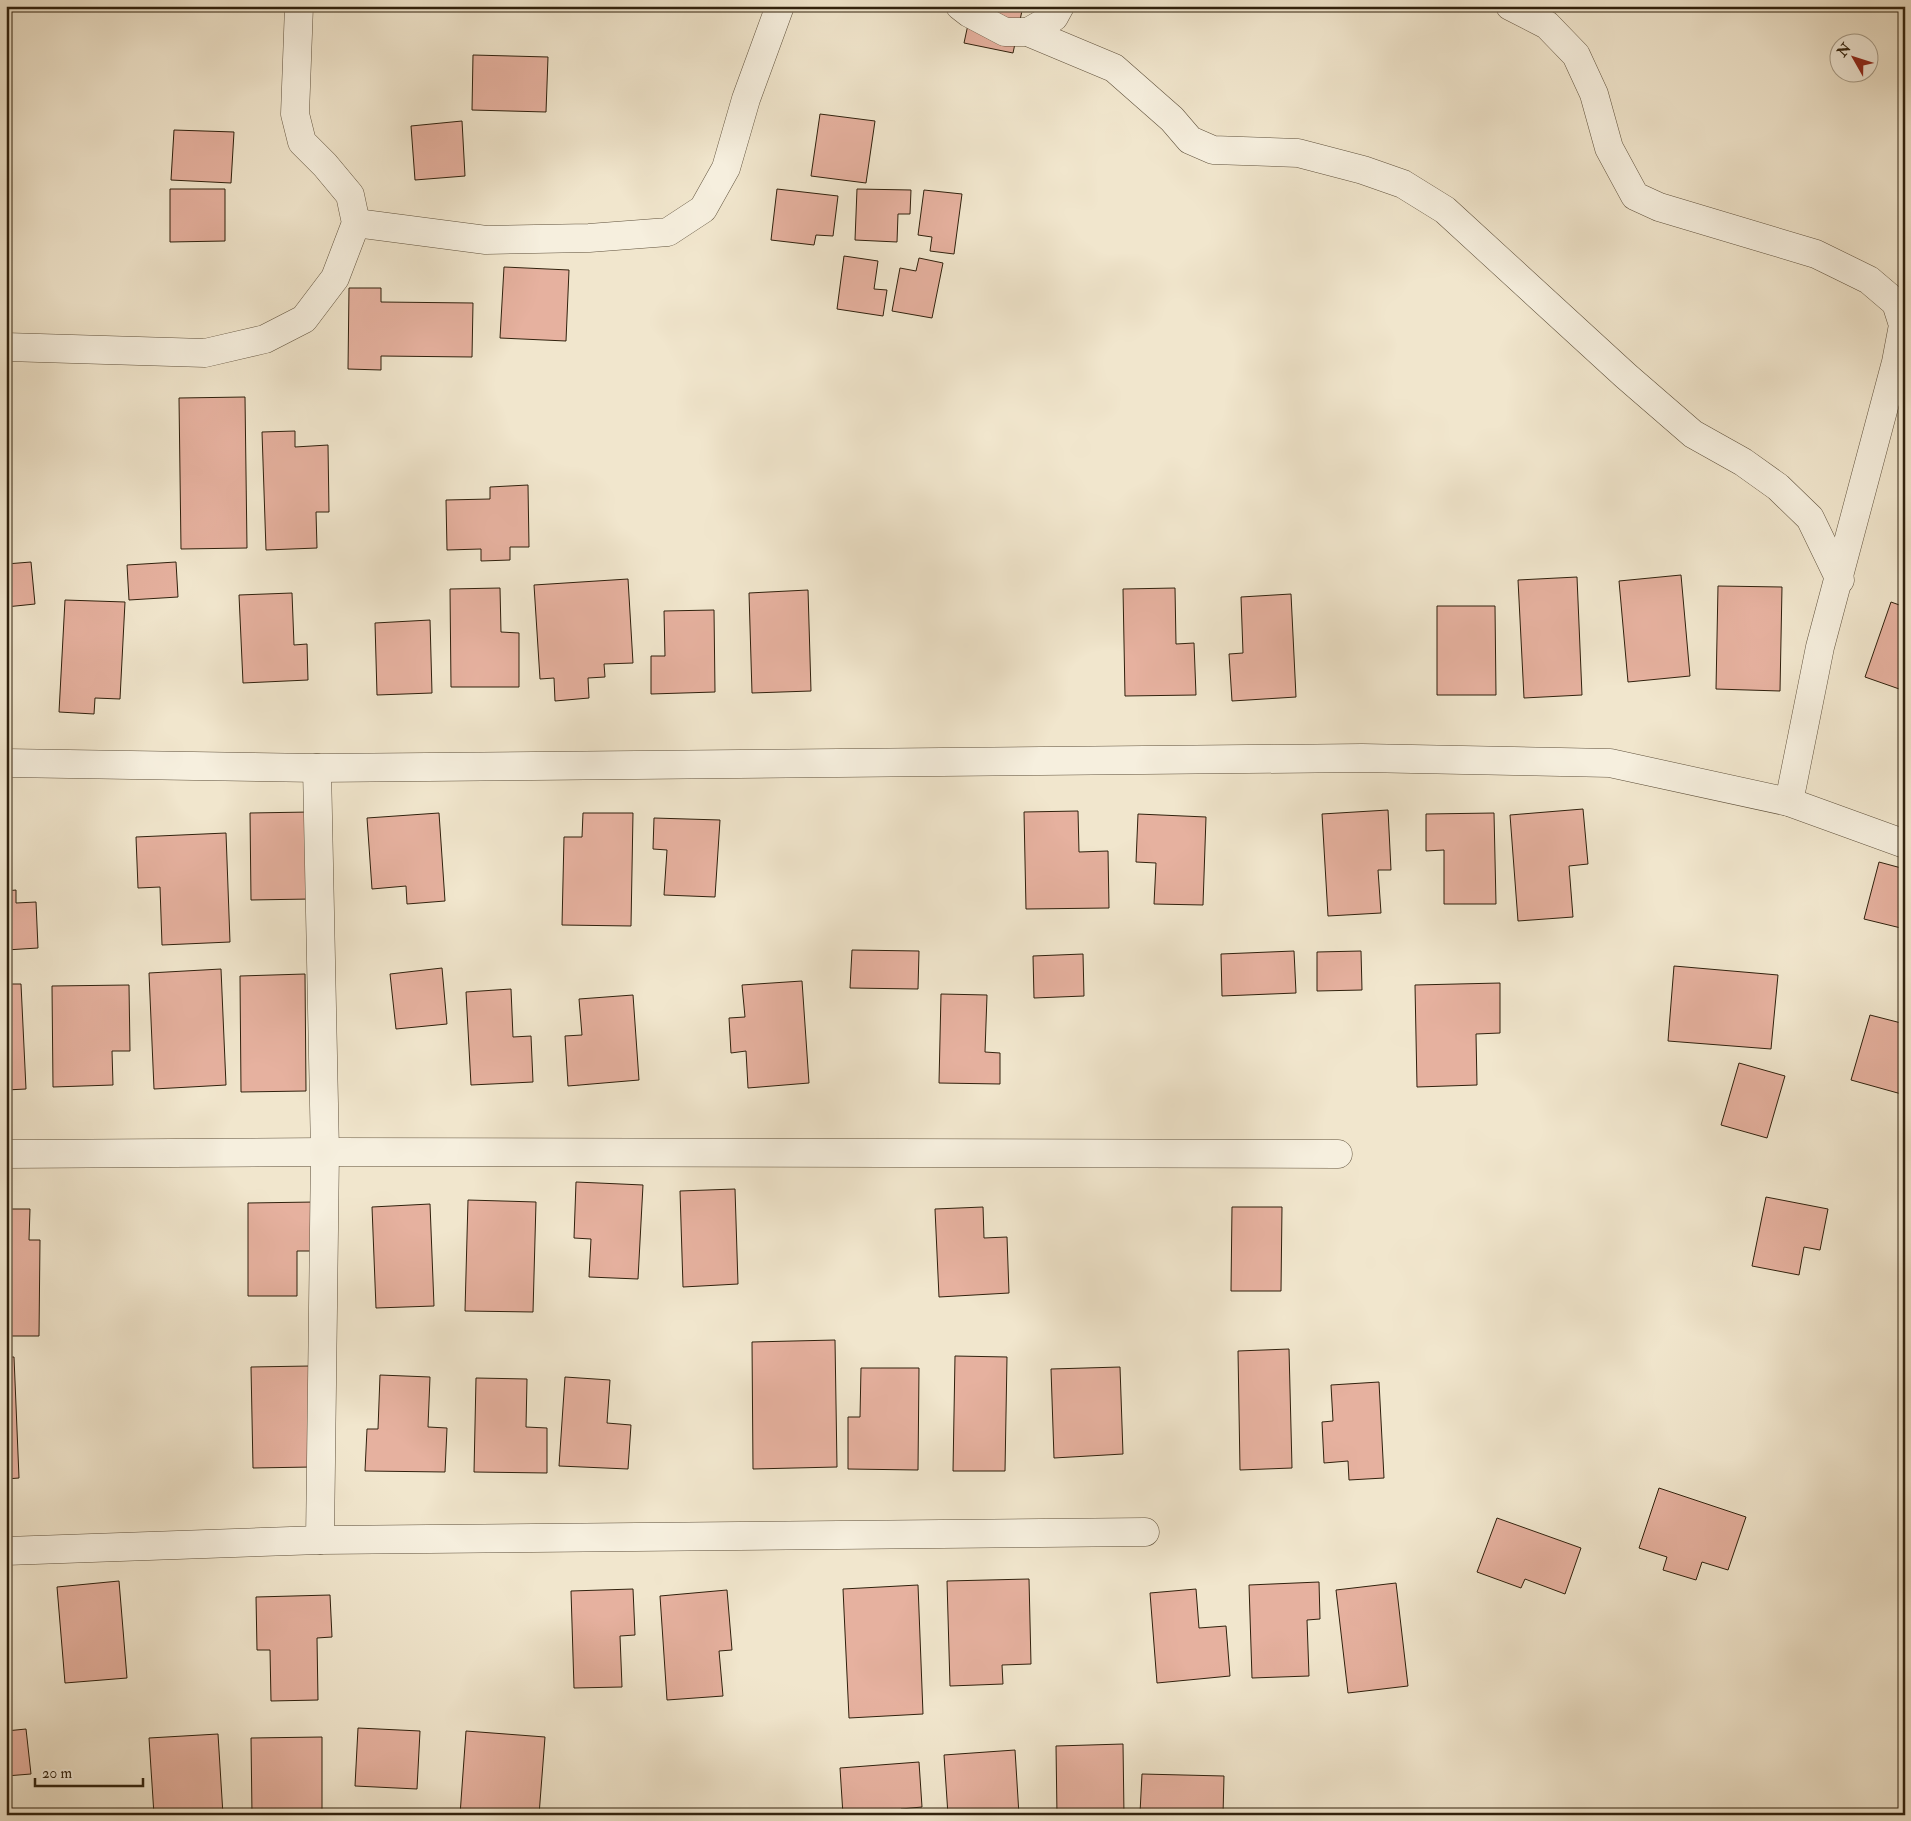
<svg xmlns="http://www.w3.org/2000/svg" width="1911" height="1821" viewBox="0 0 1911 1821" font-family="'IM FELL Double Pica',serif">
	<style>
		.building { fill: #e6b19f; stroke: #30210d }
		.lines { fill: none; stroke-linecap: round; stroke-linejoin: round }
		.minor-casing { stroke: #60523d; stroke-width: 29 }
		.minor { stroke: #f6efde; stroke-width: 28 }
	</style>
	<rect width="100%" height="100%" fill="#f1e6cd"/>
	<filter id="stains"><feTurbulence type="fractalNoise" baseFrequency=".004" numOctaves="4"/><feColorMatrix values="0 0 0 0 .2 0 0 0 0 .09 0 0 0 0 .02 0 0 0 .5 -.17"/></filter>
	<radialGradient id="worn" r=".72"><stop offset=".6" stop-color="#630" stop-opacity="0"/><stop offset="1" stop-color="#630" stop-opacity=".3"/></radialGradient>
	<g class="building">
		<path d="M972 6H1023L1013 53 964 43Z"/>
		<path d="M473 55 548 57 546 112 472 110Z"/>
		<path d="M820 114 875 121 866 183 811 176Z"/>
		<path d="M462 121 465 176 415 180 411 126Z"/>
		<path d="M174 130 234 132 231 183 171 180Z"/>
		<path d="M170 189H225V241L170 242Z"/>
		<path d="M777 189 838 196 833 236 816 235 814 245 771 240Z"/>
		<path d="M857 189 911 190 910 214H898L897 242 855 240Z"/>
		<path d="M924 190 962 194 954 254 930 251 932 237 918 235Z"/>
		<path d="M844 256 878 261 874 289 887 290 883 316 837 309Z"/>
		<path d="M919 258 943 263 932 318 892 311 900 268 916 271Z"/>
		<path d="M504 267 569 270 566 341 500 338Z"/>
		<path d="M349 288H381V302L473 303 472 357 381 356V370L348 369Z"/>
		<path d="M245 397 247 548 181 549 179 398Z"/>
		<path d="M295 431V447L328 445 329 512H316L317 548 266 550 262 432Z"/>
		<path d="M528 485 529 547H510V560L481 561V549L447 550 446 500 490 499V487Z"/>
		<path d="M31 562 35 604 6 607V564Z"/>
		<path d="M176 562 178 597 129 600 127 565Z"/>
		<path d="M1681 575 1690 676 1628 682 1619 581Z"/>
		<path d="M1577 577 1582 695 1524 698 1518 580Z"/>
		<path d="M628 579 633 663 604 664 605 677 588 678 589 698 555 701 554 678 540 679 534 585Z"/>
		<path d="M1718 586 1782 587 1780 691 1716 689Z"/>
		<path d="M500 588 501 632 519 633V687H451L450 589Z"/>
		<path d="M1175 588 1176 644 1194 643 1196 695 1125 696 1123 589Z"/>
		<path d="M808 590 811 691 752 693 749 593Z"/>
		<path d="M292 593 294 645 307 644 308 680 243 683 239 595Z"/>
		<path d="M1291 594 1296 697 1232 701 1229 654 1243 653 1241 597Z"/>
		<path d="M65 600 125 602 120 699 95 698 94 714 59 712Z"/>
		<path d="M1891 602 1905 607V691L1865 677Z"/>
		<path d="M1437 606H1495L1496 695H1437Z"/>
		<path d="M714 610 715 692 651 694V656H665L664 611Z"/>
		<path d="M430 620 432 693 377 695 375 623Z"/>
		<path d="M1583 809 1588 864 1569 866 1573 917 1518 921 1510 815Z"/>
		<path d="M1388 810 1391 870H1378L1381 913 1328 916 1322 814Z"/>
		<path d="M1078 811 1079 852 1108 851 1109 908 1026 909 1024 812Z"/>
		<path d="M310 812 311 899 251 900 250 813Z"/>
		<path d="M439 813 445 901 407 904 406 886 372 889 367 818Z"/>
		<path d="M583 813H633L631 926 562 925 564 837H582Z"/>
		<path d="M1494 813 1496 904H1444V850L1426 851V814Z"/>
		<path d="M1138 814 1206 817 1203 905 1154 904 1156 863 1136 862Z"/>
		<path d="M654 818 720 820 715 897 664 895 667 850 653 849Z"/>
		<path d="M226 833 230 942 162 945 160 887 138 888 136 837Z"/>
		<path d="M1879 862 1905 869V929L1864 919Z"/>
		<path d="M16 890V903L36 902 38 948 6 950V891Z"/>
		<path d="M852 950 919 951 918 989 850 988Z"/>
		<path d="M1294 951 1296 993 1222 996 1221 954Z"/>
		<path d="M1361 951 1362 990 1317 991V952Z"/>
		<path d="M1083 954 1084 996 1034 998 1033 956Z"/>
		<path d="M1674 966 1778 975 1771 1049 1668 1041Z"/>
		<path d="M442 968 447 1024 396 1029 390 974Z"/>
		<path d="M221 969 226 1085 154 1089 149 973Z"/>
		<path d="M305 974 306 1091 241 1092 240 976Z"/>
		<path d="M802 981 809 1083 748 1088 746 1051 731 1053 729 1018 745 1017 742 985Z"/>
		<path d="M1500 983V1033L1476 1034 1477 1085 1417 1087 1415 985Z"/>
		<path d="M6 984H21L26 1089 6 1090Z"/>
		<path d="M129 985 130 1051H112L113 1085 53 1087 52 986Z"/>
		<path d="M511 989 513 1037 531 1036 533 1082 471 1085 466 992Z"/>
		<path d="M941 994 987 995 985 1052 1000 1053V1084L939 1083Z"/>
		<path d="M633 995 639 1080 568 1086 565 1036 582 1035 579 999Z"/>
		<path d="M1870 1015 1905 1024V1095L1851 1080Z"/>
		<path d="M1739 1063 1785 1076 1767 1138 1721 1125Z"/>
		<path d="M576 1182 643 1185 638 1279 589 1277 591 1239 574 1238Z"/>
		<path d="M735 1189 738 1284 683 1287 680 1191Z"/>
		<path d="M1766 1197 1828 1209 1820 1250 1804 1247 1799 1275 1752 1266Z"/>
		<path d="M468 1200 536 1202 533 1312 465 1311Z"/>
		<path d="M315 1202V1251H297V1296H248V1203Z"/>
		<path d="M430 1204 434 1306 376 1308 372 1207Z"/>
		<path d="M983 1207 984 1238 1007 1237 1009 1293 939 1297 935 1209Z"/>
		<path d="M1232 1207H1282L1281 1291H1231Z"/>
		<path d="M6 1209H30L29 1240H40L39 1336H6Z"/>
		<path d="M835 1340 837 1467 753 1469 752 1342Z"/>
		<path d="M1289 1349 1292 1468 1240 1470 1238 1351Z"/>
		<path d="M955 1356 1007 1357 1005 1471H953Z"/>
		<path d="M6 1357H14L19 1478 6 1479Z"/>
		<path d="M310 1366 312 1467 253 1468 251 1367Z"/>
		<path d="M1120 1367 1123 1454 1054 1458 1051 1369Z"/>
		<path d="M861 1368H919L918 1470 848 1469V1417H860Z"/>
		<path d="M380 1375 430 1377 428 1427 447 1428 445 1472 365 1471 367 1429H378Z"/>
		<path d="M565 1377 610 1380 607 1423 631 1425 628 1469 559 1466Z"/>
		<path d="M476 1378 527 1379 526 1427 547 1428V1473L474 1472Z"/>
		<path d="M1379 1382 1384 1478 1349 1480 1348 1461 1324 1463 1322 1422 1333 1421 1331 1385Z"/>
		<path d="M1659 1488 1746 1517 1728 1570 1702 1562 1696 1580 1663 1570 1667 1557 1639 1548Z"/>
		<path d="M1497 1518 1581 1548 1565 1594 1525 1579 1521 1588 1477 1572Z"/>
		<path d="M1029 1579 1031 1664 1002 1665 1003 1684 950 1686 947 1581Z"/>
		<path d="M119 1581 127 1678 65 1683 57 1587Z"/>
		<path d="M1319 1582 1320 1619 1307 1620 1309 1676 1252 1678 1249 1585Z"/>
		<path d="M1396 1583 1408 1686 1348 1693 1336 1590Z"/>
		<path d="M918 1585 923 1714 849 1718 843 1589Z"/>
		<path d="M633 1589 635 1635 620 1636 622 1687 574 1688 571 1591Z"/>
		<path d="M1196 1589 1199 1628 1226 1626 1230 1676 1157 1683 1150 1593Z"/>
		<path d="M727 1590 732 1650 719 1651 723 1696 667 1700 660 1596Z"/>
		<path d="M330 1595 332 1637 317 1638 318 1700 271 1701 270 1650H257L256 1597Z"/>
		<path d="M358 1728 420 1731 417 1789 355 1786Z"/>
		<path d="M26 1729 31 1774 6 1776V1731Z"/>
		<path d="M466 1731 545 1737 539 1815H460Z"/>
		<path d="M218 1734 223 1815H154L149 1738Z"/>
		<path d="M322 1737V1815H252L251 1738Z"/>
		<path d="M1123 1744 1124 1815H1057L1056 1746Z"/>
		<path d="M1015 1750 1019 1815H948L944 1755Z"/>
		<path d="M919 1762 922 1807 901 1809 902 1815H843L840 1768Z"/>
		<path d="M1142 1774 1224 1776 1223 1815 1140 1813Z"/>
	</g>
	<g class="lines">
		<g class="minor-casing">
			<g id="minor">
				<path d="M960 6 969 13 1005 32H1028L1114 68 1172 119 1190 140 1213 150 1298 153 1363 170 1403 184 1445 210 1626 376 1693 434 1743 462 1778 487 1810 518 1840 580"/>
				<path d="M1510 6 1547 25 1576 55 1594 94 1609 148 1635 196 1659 207 1816 254 1869 280 1896 303 1903 325 1896 362 1820 647 1789 802"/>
				<path d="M1028 32 1054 17 1060 6"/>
				<path d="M356 223 486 240 589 238 668 232 703 209 726 168 746 99 780 6"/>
				<path d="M6 347 205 353 265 339 304 319 335 278 356 223 350 195 325 165 302 142 295 114 299 6"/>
				<path d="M6 763 317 768 1362 758 1610 763 1789 802 1905 844"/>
				<path d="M317 768 325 1152 320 1540"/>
				<path d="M6 1154 325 1152 1338 1154"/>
				<path d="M6 1551 320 1540 1145 1532"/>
			</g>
		</g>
		<use href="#minor" class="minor"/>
	</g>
	<rect width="1911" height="1821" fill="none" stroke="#f1e6cd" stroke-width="25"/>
	<rect x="8" y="8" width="1896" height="1806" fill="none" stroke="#30210d" stroke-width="2.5"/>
	<rect x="12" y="12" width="1886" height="1796" fill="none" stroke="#30210d"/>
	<g transform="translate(1854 58) rotate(309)"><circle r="24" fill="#f6efde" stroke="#a79d8a"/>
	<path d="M0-4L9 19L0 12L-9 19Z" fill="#8f2418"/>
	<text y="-8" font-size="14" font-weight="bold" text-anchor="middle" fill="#30210d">N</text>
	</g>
	<path d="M35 1778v8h108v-8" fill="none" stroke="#30210d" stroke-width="2.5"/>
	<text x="42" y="1778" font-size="15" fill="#30210d" stroke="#f6efde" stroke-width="4" paint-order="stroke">20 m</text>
	<rect width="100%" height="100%" filter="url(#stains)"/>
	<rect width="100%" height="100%" fill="url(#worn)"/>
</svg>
